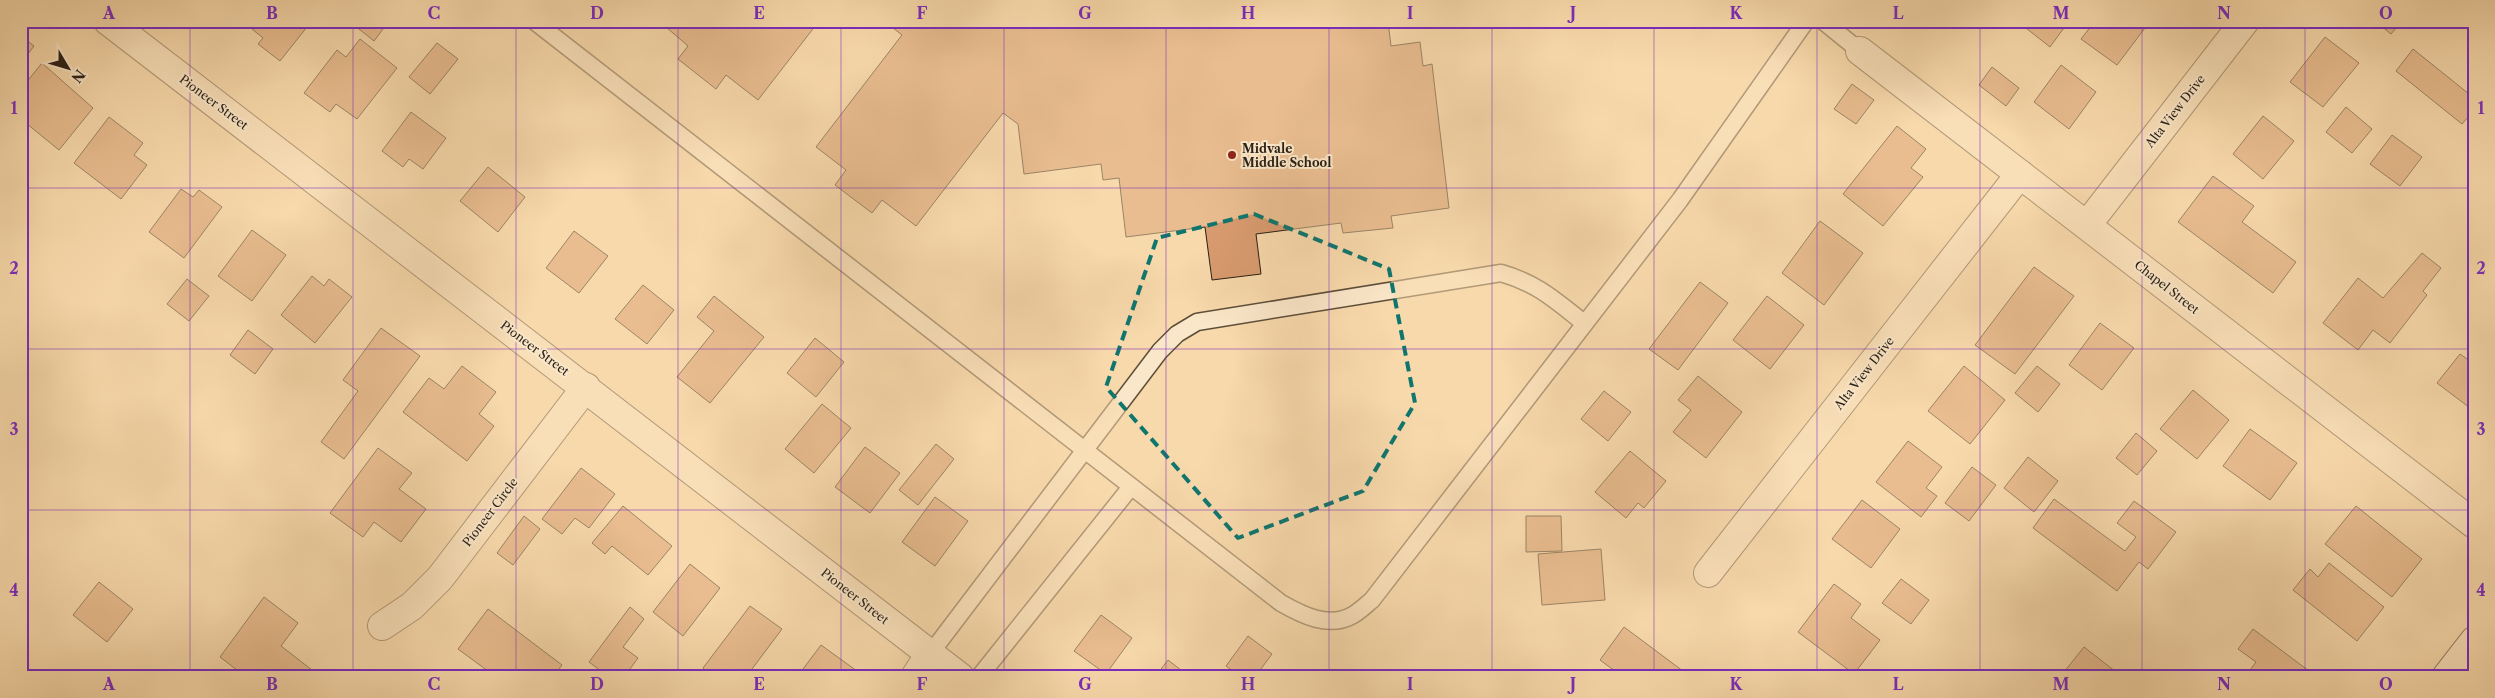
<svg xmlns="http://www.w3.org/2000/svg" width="2495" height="698" viewBox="0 0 2495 698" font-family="'Libre Caslon Text',serif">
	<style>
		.building { fill: #d89b6f; stroke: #291f15 }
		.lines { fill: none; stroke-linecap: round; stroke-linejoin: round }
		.service-casing { stroke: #5d4e3a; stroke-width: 19 }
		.minor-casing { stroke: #5d4e3a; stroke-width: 30 }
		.secondary-casing { stroke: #291f15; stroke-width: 30 }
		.service { stroke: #fae6c8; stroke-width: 16 }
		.minor { stroke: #fae6c8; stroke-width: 28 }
		.secondary { stroke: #fae6c8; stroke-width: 28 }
		.marked { fill: none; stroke: #0f766e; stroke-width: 4; stroke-dasharray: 10 6; stroke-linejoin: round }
		.grid { fill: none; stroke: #7b2cbf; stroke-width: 1; stroke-opacity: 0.55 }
		.poi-dot { fill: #8f2418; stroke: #fae6c8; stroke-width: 2 }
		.labels { text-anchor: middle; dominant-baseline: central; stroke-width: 4; stroke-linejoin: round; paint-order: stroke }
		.street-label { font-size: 12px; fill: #291f15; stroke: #fae6c8 }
		.poi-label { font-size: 12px; font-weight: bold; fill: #291f15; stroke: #fae6c8; text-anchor: start }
		.neatline { fill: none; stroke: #7b2cbf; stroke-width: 2 }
		.grid-label { font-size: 16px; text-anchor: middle; font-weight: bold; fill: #7b2cbf }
	</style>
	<rect width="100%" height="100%" fill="#f8d9ab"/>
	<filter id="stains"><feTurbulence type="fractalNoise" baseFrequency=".004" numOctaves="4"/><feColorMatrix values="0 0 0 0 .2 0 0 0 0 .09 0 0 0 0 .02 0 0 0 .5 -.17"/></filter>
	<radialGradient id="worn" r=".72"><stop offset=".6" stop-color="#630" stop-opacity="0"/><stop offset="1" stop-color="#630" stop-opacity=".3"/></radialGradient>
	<g class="building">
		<path d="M259 21H299L307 27 280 61 258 44 263 38 252 29Z"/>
		<path d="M349 21H389L374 41Z"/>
		<path d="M659 21H819L758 100 726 75 716 89 678 59 688 46Z"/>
		<path d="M884 21H1388L1391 46 1420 42 1423 66 1432 64 1449 208 1391 216 1393 228 1343 233 1341 223 1256 234 1261 274 1212 280 1205 227 1126 237 1119 178 1103 180 1101 164 1024 174 1018 124 1003 113 916 226 882 200 872 213 835 185 846 170 816 147 902 35Z"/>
		<path d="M2017 21H2069L2050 47Z"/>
		<path d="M2095 21H2137L2145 28 2117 65 2081 39Z"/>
		<path d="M2375 21H2402L2391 34Z"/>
		<path d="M21 36 34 46 21 63Z"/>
		<path d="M2325 37 2359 63 2323 107 2290 82Z"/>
		<path d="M360 39 397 68 357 119 336 104 330 112 304 93 337 50 346 57Z"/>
		<path d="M437 43 458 59 430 94 409 77Z"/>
		<path d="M2413 49 2474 98V110L2462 124 2396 71Z"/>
		<path d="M42 63 93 108 59 150 21 119V89Z"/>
		<path d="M2061 65 2096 92 2069 129 2034 102Z"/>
		<path d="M1992 67 2019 88 2006 106 1979 85Z"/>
		<path d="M1852 84 1874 100 1856 124 1834 109Z"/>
		<path d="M2346 107 2372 129 2352 153 2326 132Z"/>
		<path d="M411 112 446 138 423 169 409 159 403 167 382 151Z"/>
		<path d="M2263 116 2294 141 2263 179 2233 154Z"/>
		<path d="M109 117 143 143 134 155 147 165 121 199 74 163Z"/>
		<path d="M1897 126 1926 149 1911 168 1923 177 1883 226 1843 194Z"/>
		<path d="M2392 135 2422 157 2400 186 2370 164Z"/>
		<path d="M488 167 525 197 498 232 460 201Z"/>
		<path d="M2213 176 2254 206 2242 222 2296 262 2273 293 2178 222Z"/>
		<path d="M181 189 193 197 199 190 222 207 184 258 149 232Z"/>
		<path d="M1820 221 1863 253 1824 305 1782 273Z"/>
		<path d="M252 230 286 255 252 301 218 276Z"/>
		<path d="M574 231 608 256 579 293 546 268Z"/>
		<path d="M2422 253 2441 268 2423 291 2427 295 2390 343 2373 330 2358 350 2323 323 2358 278 2383 298Z"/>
		<path d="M2034 267 2074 296 2015 374 1975 345Z"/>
		<path d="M312 276 324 286 329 279 352 297 315 343 281 315Z"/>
		<path d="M187 279 209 296 189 321 167 304Z"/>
		<path d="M1700 282 1728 303 1678 370 1649 349Z"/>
		<path d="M643 285 674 310 647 344 615 319Z"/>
		<path d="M714 296 764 337 710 403 677 377 714 331 697 317Z"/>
		<path d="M1767 296 1804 325 1770 369 1733 340Z"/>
		<path d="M2100 323 2134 348 2102 390 2069 365Z"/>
		<path d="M381 328 420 356 344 459 321 442 358 391 343 380Z"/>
		<path d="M248 330 273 349 255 374 230 355Z"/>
		<path d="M815 338 844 362 816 397 787 373Z"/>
		<path d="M2460 354 2474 364V411L2437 383Z"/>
		<path d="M462 366 496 392 479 414 494 426 467 461 403 412 429 378 444 389Z"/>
		<path d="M1964 366 2005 400 1970 444 1928 411Z"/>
		<path d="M2037 366 2060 384 2038 412 2015 393Z"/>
		<path d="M1698 376 1742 412 1706 458 1673 432 1691 410 1678 400Z"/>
		<path d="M2193 390 2229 420 2197 459 2160 429Z"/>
		<path d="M1604 391 1631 412 1608 441 1581 419Z"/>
		<path d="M822 404 851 428 814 473 785 449Z"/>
		<path d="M2250 429 2297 463 2270 500 2223 466Z"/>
		<path d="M2136 433 2157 451 2137 475 2116 458Z"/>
		<path d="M1908 441 1942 467 1926 488 1937 496 1921 517 1876 482Z"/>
		<path d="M936 444 954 459 918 505 899 490Z"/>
		<path d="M865 447 900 473 870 513 835 487Z"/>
		<path d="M378 448 412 473 399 489 426 509 401 542 374 522 363 537 330 513Z"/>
		<path d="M1630 451 1666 481 1644 508 1638 503 1626 518 1595 492Z"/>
		<path d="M2028 457 2058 481 2034 512 2004 488Z"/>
		<path d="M1972 467 1996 485 1969 521 1945 503Z"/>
		<path d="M581 468 615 494 589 528 575 518 562 534 542 519Z"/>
		<path d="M935 497 968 521 935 566 902 542Z"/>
		<path d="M2054 499 2125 551 2136 537 2117 523 2134 501 2176 532 2148 569 2139 562 2117 591 2033 528Z"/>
		<path d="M1862 500 1900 529 1871 568 1832 539Z"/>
		<path d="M623 506 672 546 648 575 612 546 605 554 592 543Z"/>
		<path d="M2356 506 2422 559 2392 597 2325 544Z"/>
		<path d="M524 516 540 529 513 565 497 553Z"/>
		<path d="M1526 516H1561L1562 551 1526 552Z"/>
		<path d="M1601 549 1605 600 1542 605 1538 554Z"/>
		<path d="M2329 563 2384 607 2357 641 2293 590 2310 569 2318 577Z"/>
		<path d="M690 564 720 588 683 636 653 612Z"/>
		<path d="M1901 579 1929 600 1911 624 1882 603Z"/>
		<path d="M99 582 133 609 107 642 73 615Z"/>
		<path d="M1834 584 1861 604 1851 618 1880 640 1854 674 1798 632Z"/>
		<path d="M264 597 298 623 281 646 321 677H246L220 657Z"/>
		<path d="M750 606 782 629 746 677H713L703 668Z"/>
		<path d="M630 607 644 619 623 647 638 658 624 677H609L589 662Z"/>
		<path d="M488 609 562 665 553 677H496L458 649Z"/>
		<path d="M1101 615 1132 638 1106 674 1074 651Z"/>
		<path d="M1624 627 1691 677H1623L1600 660Z"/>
		<path d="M2253 629 2317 677H2245L2256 662 2238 649Z"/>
		<path d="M1248 636 1272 654 1255 677H1241L1226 666Z"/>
		<path d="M821 645 857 671 852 677H797Z"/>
		<path d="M2084 647 2120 675 2119 677H2060Z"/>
		<path d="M1168 660 1190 677H1155Z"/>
	</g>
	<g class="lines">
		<g class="service-casing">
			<g id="service">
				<path d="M534 21 1281 603C1302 615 1329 629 1353 615 1360 611 1366 605 1372 600L1680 200 1806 21"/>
				<path d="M1823 21 1860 51"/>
				<path d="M930 654 1160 351 1177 334 1197 322 1501 273C1537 283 1556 301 1584 323"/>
				<path d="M979 677 1130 488"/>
			</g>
		</g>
		<g class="minor-casing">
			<g id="minor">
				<path d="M108 21 960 677"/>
				<path d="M1860 51 2474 524"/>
				<path d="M2087 225 2245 21"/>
				<path d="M1708 573 2020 174"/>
				<path d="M382 626 412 606 440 578 586 387"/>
				<path d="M915 677 930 654"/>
			</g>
		</g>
		<g class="secondary-casing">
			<path id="secondary" d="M2446 677 2474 641"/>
		</g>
		<use href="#service" class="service"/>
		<use href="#minor" class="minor"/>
		<use href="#secondary" class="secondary"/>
	</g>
	<path d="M0 0H2495V698H0ZM1254 214 1389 269 1415 403 1363 491 1238 538 1106 387 1157 238Z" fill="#f8d9ab" fill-opacity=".55" fill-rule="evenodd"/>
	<path class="marked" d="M1254 214 1389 269 1415 403 1363 491 1238 538 1106 387 1157 238Z"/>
	<path class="grid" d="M190 21V677M353 21V677M516 21V677M678 21V677M841 21V677M1004 21V677M1166 21V677M1329 21V677M1492 21V677M1654 21V677M1817 21V677M1980 21V677M2142 21V677M2305 21V677M21 188H2474M21 349H2474M21 510H2474"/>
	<circle class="poi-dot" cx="1232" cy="155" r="5"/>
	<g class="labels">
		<g class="street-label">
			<text transform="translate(214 102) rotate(37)">Pioneer Street</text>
			<text transform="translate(2175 111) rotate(-52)">Alta View Drive</text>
			<text transform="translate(2167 287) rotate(38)">Chapel Street</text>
			<text transform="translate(535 348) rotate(37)">Pioneer Street</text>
			<text transform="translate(1864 373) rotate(-52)">Alta View Drive</text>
			<text transform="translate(490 512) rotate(-53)">Pioneer Circle</text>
			<text transform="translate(855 596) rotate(38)">Pioneer Street</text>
		</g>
		<g class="poi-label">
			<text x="1242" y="148">Midvale<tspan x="1242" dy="14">Middle School</tspan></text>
		</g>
	</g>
	<rect width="2495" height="698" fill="none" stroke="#f8d9ab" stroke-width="55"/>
	<g transform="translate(68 68) rotate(128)" stroke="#fae6c8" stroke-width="4" paint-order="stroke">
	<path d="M0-4L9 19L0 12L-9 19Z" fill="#291f15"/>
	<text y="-8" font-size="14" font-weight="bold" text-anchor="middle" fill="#291f15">N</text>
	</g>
	<rect x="28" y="28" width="2440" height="642" class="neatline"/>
	<g class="grid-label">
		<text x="109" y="19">A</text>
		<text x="272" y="19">B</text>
		<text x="434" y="19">C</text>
		<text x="597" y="19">D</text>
		<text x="759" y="19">E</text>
		<text x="922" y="19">F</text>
		<text x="1085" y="19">G</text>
		<text x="1248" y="19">H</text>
		<text x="1410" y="19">I</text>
		<text x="1573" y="19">J</text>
		<text x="1736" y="19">K</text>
		<text x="1898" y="19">L</text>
		<text x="2061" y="19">M</text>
		<text x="2224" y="19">N</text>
		<text x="2386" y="19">O</text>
		<text x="14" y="114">1</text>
		<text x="2481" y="114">1</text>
		<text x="14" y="274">2</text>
		<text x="2481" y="274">2</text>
		<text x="14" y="435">3</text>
		<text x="2481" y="435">3</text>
		<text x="14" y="596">4</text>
		<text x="2481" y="596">4</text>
		<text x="109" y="690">A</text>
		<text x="272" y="690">B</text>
		<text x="434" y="690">C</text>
		<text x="597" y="690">D</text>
		<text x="759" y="690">E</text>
		<text x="922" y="690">F</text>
		<text x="1085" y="690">G</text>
		<text x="1248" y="690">H</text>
		<text x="1410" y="690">I</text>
		<text x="1573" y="690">J</text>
		<text x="1736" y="690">K</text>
		<text x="1898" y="690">L</text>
		<text x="2061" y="690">M</text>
		<text x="2224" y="690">N</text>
		<text x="2386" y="690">O</text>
	</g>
	<rect width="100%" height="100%" filter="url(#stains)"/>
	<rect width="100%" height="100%" fill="url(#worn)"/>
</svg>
